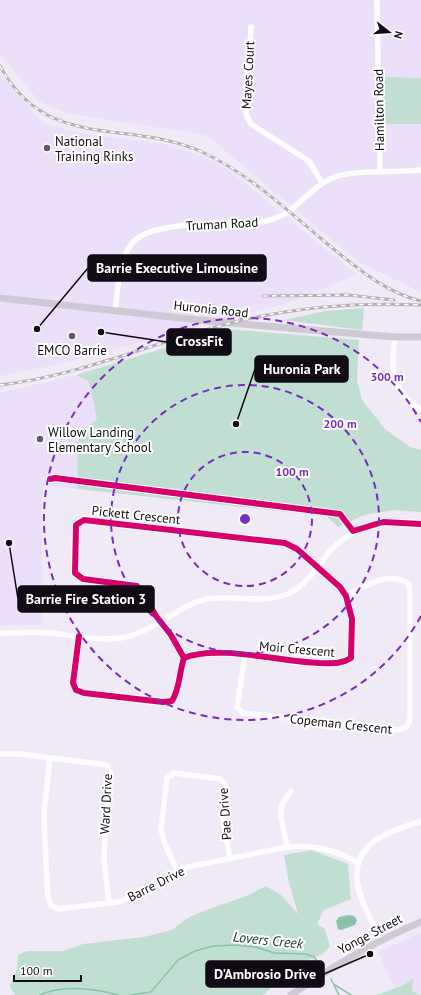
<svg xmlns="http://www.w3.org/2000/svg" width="421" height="995" viewBox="0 0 421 995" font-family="'PT Sans',sans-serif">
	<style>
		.built { fill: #ebdff9 }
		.green { fill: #c1ded3 }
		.water { fill: #8ac2a9 }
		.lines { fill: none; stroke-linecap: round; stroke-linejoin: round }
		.stream { stroke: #8ac2a9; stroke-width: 1.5 }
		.minor { stroke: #fdfcfe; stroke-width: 5.5 }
		.major { stroke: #cec9d3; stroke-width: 7 }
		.rail-casing { stroke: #b4b2b6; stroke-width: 3 }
		.rail { stroke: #fff; stroke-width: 1.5; stroke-dasharray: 4.5; stroke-linecap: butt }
		.cycleway-casing { stroke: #fff; stroke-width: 8 }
		.cycleway { stroke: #d6006c; stroke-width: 6 }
		.ring { fill: none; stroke: #7b2cbf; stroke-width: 2; stroke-dasharray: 7 5 }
		.poi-dot { fill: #5e5964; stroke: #fff; stroke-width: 1.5 }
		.labels { text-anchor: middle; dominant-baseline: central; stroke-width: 4; stroke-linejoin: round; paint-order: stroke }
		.street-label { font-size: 13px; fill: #100b15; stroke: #fff }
		.poi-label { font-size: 13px; fill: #100b15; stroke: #fff; text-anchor: start }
		.water-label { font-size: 14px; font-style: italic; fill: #133726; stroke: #fff }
		.centre { fill: #7b2cbf; stroke: #fff; stroke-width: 2 }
		.ring-label { font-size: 12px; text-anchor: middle; font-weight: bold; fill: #7b2cbf; stroke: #fff; stroke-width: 4; stroke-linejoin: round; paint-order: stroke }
		.leader { fill: none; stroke: #100b15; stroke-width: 1.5 }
		.callout-dot { fill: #100b15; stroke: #fff; stroke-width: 1.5 }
		.callout { fill: #100b15; stroke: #100b15; stroke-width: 1.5 }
		.callout-label { font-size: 14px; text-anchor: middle; font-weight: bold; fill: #fff }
	</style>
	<rect width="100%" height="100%" fill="#f0eaf7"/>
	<g class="built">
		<path d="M0 0H421V292L360 263 206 135 65 113 39 101 0 54Z"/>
		<path d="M0 75 43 123 90 135 159 143 202 156 224 167 246 184 357 275 284 304 55 365 0 376Z"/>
		<path d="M76 375 89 382 97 419 81 433 77 446 78 489 42 486V625H0V393Z"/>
		<path d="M421 933V995H419L412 991 413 979 395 988 378 952Z"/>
	</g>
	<g class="green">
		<path d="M383 77 421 78V124H385Z"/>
		<path d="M364 308 362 330 284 320 325 311Z"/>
		<path d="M227 329 359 340 357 380 362 400 385 429 410 447 421 450V512L394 510 364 515 338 527 326 516 78 489 77 446 81 433 97 419 89 382 76 375Z"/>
		<path d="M311 850 348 864 351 899 324 910 317 924 325 929 330 946 323 954 298 964 263 995H15L10 986 17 969 18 955 27 951H63L83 944 144 937 172 930 186 919 201 912 249 895 266 886 281 895 298 914 289 883 284 855Z"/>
		<path d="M413 979 412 991 419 995H376L401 986Z"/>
	</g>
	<path class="water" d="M349 915 354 916 357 920 355 925 341 930 338 929 336 921 339 917Z"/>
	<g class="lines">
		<g class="stream">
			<path d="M331 979 339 995"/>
			<path d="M335 985 351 995"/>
			<path d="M40 995C64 984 95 989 119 995"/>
			<path d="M131 995 151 992 178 960 195 951 213 946 235 945 256 947 274 953 306 954 314 957 320 965"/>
		</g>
		<g class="minor">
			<path d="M377 0 380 172"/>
			<path d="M251 27 246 114 251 124 309 161 322 183"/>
			<path d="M115 311C118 290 118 258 134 241 154 220 232 224 262 222 271 220 280 217 288 212 303 201 314 186 332 178 351 169 398 173 421 170"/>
			<path d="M395 337C390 368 392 392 421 410"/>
			<path d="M0 633C16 633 33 632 49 633 73 635 107 643 130 636 157 629 179 605 207 599 233 594 259 604 285 595 297 591 305 582 313 573 319 566 323 558 330 551 360 521 380 520 421 524"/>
			<path d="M79 636 73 683 76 690 84 693 163 702 172 701C180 688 179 673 184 658L171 635 156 616 144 595 137 586 83 579 75 573 76 525 84 520 285 543 297 549 340 587 346 596 352 619 351 658C340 665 331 663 319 663 281 662 218 644 184 658"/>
			<path d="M245 656 237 707 243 713 399 730 407 727 410 719V594L409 584C388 570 366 586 346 596"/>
			<path d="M0 754H20L107 765 110 771 107 779 104 860 109 903"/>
			<path d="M50 758 44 813 46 865 48 897 51 905 58 909 118 902 143 893 183 868 287 847C312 844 335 850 357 862"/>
			<path d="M287 847 281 817 282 804 291 791"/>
			<path d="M178 872 164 842 161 829 167 778 174 773 221 779 225 785 223 819 230 859"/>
			<path d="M381 940C367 910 339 870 373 842 386 832 405 827 421 821"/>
		</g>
		<g class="major">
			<path d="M0 298 217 322 395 337H421"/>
			<path d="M291 995C332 967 375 941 421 922"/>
		</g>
		<g class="rail-casing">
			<g id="rail">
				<path d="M0 66C47 153 127 118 202 152 252 175 293 216 336 251 362 272 388 293 421 301"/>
				<path d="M263 296 348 295 394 300"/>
				<path d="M0 385C79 376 154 342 231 323 294 307 357 302 421 305"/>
			</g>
		</g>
		<use href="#rail" class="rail"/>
		<g class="cycleway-casing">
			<g id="cycleway">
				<path d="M50 479 55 478 340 514 353 531 383 522 421 524"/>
				<path d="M79 636 73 683 76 690 84 693 163 702 172 701C180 688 179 673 184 658L171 635 156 616 144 595 137 586 83 579 75 573 76 525 84 520 285 543 297 549 340 587 346 596 352 619 351 658C340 665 331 663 319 663 281 662 218 644 184 658"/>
			</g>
		</g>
		<use href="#cycleway" class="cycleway"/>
	</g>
	<g class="ring">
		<circle cx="245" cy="519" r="67"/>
		<circle cx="245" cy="519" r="134"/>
		<path d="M421 616A201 201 0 1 1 421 422"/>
	</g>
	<g class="poi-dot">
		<circle cx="47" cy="148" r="4"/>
		<circle cx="72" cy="336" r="4"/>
		<circle cx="40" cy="439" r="4"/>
	</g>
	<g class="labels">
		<g class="street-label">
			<text transform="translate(248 75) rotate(-87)">Mayes Court</text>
			<text transform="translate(379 110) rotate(-91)">Hamilton Road</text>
			<text transform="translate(222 224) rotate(-3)">Truman Road</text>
			<text transform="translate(211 309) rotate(6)">Huronia Road</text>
			<text transform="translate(136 515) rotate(6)">Pickett Crescent</text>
			<text transform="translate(297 649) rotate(5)">Moir Crescent</text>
			<text transform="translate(341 724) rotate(6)">Copeman Crescent</text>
			<text transform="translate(106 804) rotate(-87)">Ward Drive</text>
			<text transform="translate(225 814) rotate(-94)">Pae Drive</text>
			<text transform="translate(156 884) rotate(-27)">Barre Drive</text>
			<text transform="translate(370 934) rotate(-28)">Yonge Street</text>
		</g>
		<g class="poi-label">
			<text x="55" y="141">National<tspan x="55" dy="15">Training Rinks</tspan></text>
			<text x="72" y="350" text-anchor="middle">EMCO Barrie</text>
			<text x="48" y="432">Willow Landing<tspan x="48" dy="15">Elementary School</tspan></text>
		</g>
		<g class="water-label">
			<text transform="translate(268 940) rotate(6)">Lovers Creek</text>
		</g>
	</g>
	<circle cx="245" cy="519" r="6" class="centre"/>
	<g class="ring-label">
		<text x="387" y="381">300 m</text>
		<text x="340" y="428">200 m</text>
		<text x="292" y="476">100 m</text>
	</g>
	<path class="leader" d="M37 329L88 268M101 332L167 342M236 424L255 369M9 543L18 599M370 954L324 974"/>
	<g class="callout-dot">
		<circle cx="37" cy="329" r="4"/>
		<circle cx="101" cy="332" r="4"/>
		<circle cx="236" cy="424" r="4"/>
		<circle cx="9" cy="543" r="4"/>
		<circle cx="370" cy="954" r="4"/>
	</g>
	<g class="callout">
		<rect x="88" y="255" width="178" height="26" rx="4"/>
		<rect x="167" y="329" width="64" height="26" rx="4"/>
		<rect x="255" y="356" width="93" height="26" rx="4"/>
		<rect x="18" y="586" width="136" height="26" rx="4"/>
		<rect x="206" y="961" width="118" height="26" rx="4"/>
	</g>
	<g class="callout-label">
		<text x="177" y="273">Barrie Executive Limousine</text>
		<text x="199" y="346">CrossFit</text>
		<text x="302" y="374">Huronia Park</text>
		<text x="86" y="604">Barrie Fire Station 3</text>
		<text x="265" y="979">D'Ambrosio Drive</text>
	</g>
	<g transform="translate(389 32) rotate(107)" stroke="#ffffff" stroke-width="3" paint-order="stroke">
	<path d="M0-3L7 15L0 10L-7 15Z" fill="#100b15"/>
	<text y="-6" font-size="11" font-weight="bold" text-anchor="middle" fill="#100b15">N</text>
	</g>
	<path d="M14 975v6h67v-6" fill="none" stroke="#100b15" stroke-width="2"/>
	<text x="20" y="975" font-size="12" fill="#100b15" stroke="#ffffff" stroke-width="3" paint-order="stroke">100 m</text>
</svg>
